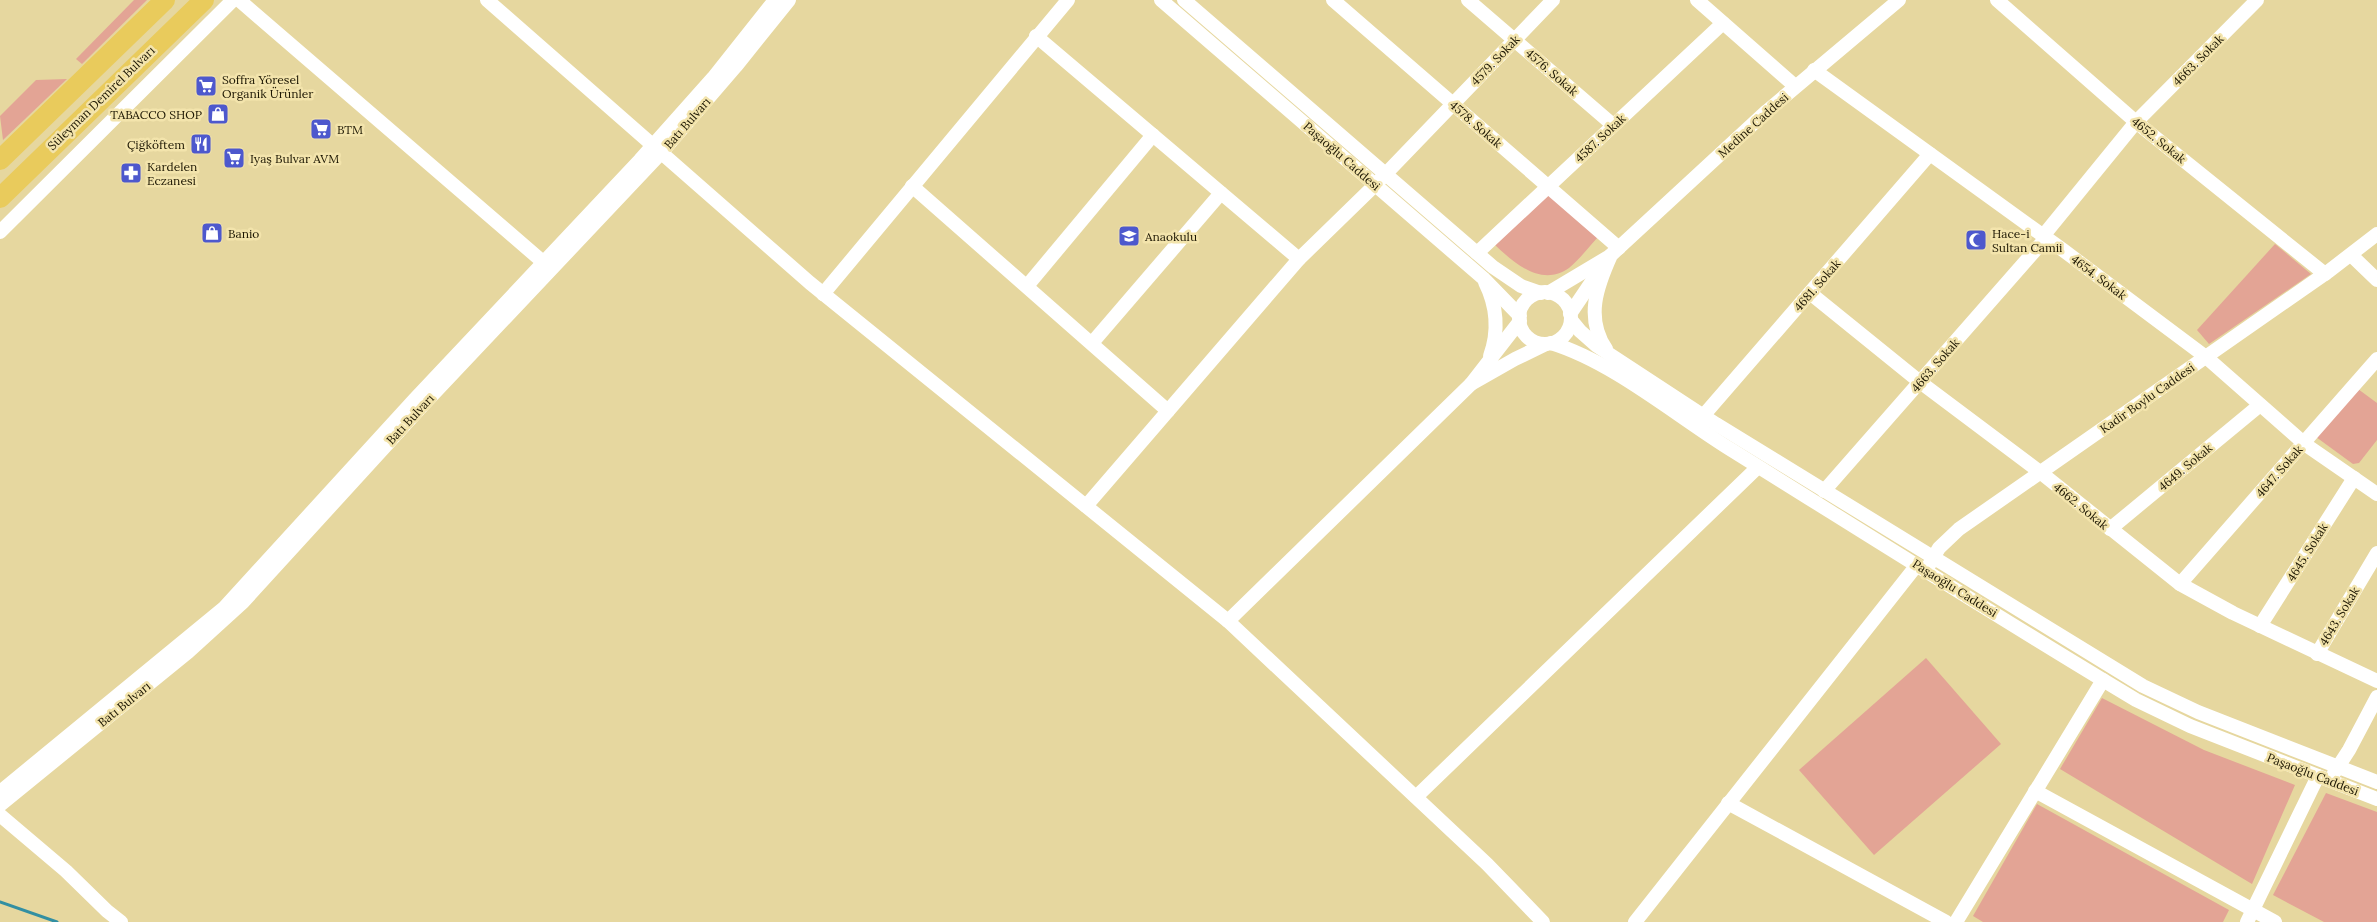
<svg xmlns="http://www.w3.org/2000/svg" width="2377" height="922" viewBox="0 0 2377 922" font-family="Lora,serif">
	<style>
		.green { fill: #e3a495 }
		.lines { fill: none; stroke-linecap: round; stroke-linejoin: round }
		.stream { stroke: #328fa2; stroke-width: 3 }
		.minor { stroke: #fff; stroke-width: 14 }
		.highway { stroke: #e9cb5c; stroke-width: 20 }
		.labels { text-anchor: middle; dominant-baseline: central; stroke-width: 5; stroke-linejoin: round; paint-order: stroke }
		.street-label { font-size: 12px; fill: #1c1602; stroke: #f3e4ac }
		.poi-label { font-size: 12px; fill: #1c1602; stroke: #f3e4ac; text-anchor: start }
	</style>
	<rect width="100%" height="100%" fill="#e6d79f"/>
	<g class="green">
		<path d="M134 0H147L82 64 76 59Z"/>
		<path d="M67 79 3 140 0 116 36 80Z"/>
		<path d="M1550 191 1601 234C1591 244 1581 258 1569 268 1541 288 1513 262 1494 244Z"/>
		<path d="M2275 244 2311 274 2209 344 2197 330Z"/>
		<path d="M2358 389 2377 403V440L2359 463 2353 464 2316 437Z"/>
		<path d="M1926 658 2001 744 1874 855 1799 770Z"/>
		<path d="M2102 698 2204 750 2295 785 2252 884 2060 769Z"/>
		<path d="M2326 793 2377 812V922H2324L2273 895Z"/>
		<path d="M2037 804 2229 910 2223 922H1983L1973 916Z"/>
	</g>
	<g class="lines">
		<path class="stream" d="M0 902 57 922"/>
		<g class="minor">
			<path d="M239 0 543 262"/>
			<path d="M487 0 810 283 1228 621 1487 864 1543 922"/>
			<path d="M1161 0 1483 278 1520 316"/>
			<path d="M1184 0 1493 267 1521 286 1541 293"/>
			<path d="M1333 0 1619 248"/>
			<path d="M1468 0 1613 125"/>
			<path d="M1697 0 1795 86"/>
			<path d="M1997 0 2136 122 2325 274"/>
			<path d="M1036 36 1299 259"/>
			<path d="M1814 70 2063 250 2206 357 2306 445 2377 494"/>
			<path d="M912 186 1168 411"/>
			<path d="M0 232 233 0"/>
			<path d="M2043 236 2136 122 2257 0"/>
			<path d="M1477 253 1723 23"/>
			<path d="M2351 255 2377 280"/>
			<path d="M1485 282C1497 306 1499 331 1490 356"/>
			<path d="M1027 286 1153 135"/>
			<circle cx="1545" cy="318" r="26"/>
			<path d="M1548 293 1610 256"/>
			<path d="M1810 293 1920 382 2040 472 2180 584 2233 613 2377 681"/>
			<path d="M823 294 1068 0"/>
			<path d="M1570 314 1599 271"/>
			<path d="M1571 320 1580 331 1597 346 1716 424 2143 686 2198 712 2377 782"/>
			<path d="M1520 321 1471 384 1515 359 1546 344"/>
			<path d="M1092 343 1221 193"/>
			<path d="M1551 343C1613 362 1674 414 1730 449 1865 533 1999 618 2136 700L2190 726 2377 799"/>
			<path d="M1606 349C1585 318 1597 286 1611 255L1767 111 1899 0"/>
			<path d="M1703 416 1930 154"/>
			<path d="M1824 491 2046 238"/>
			<path d="M1086 506 1299 259 1375 185 1553 0"/>
			<path d="M2110 529 2260 405"/>
			<path d="M1929 565 1939 548 1959 529 2329 271 2377 234"/>
			<path d="M2180 584 2377 359"/>
			<path d="M1228 621 1471 384"/>
			<path d="M2260 626 2354 478"/>
			<path d="M2317 654 2377 553"/>
			<path d="M2334 773 2349 750 2377 697"/>
			<path d="M2035 791 2275 922"/>
			<path d="M0 792 224 608 415 399 640 160 713 78 775 0"/>
			<path d="M1416 797 1758 467"/>
			<path d="M1728 803 1946 922"/>
			<path d="M0 805 188 652 243 602 422 406 662 152 736 66 789 0"/>
			<path d="M0 815 66 871 107 911 121 922"/>
			<path d="M1635 922 1917 565"/>
			<path d="M1956 922 2103 680"/>
			<path d="M2247 922 2318 776"/>
		</g>
		<g class="highway">
			<path d="M0 160 165 0"/>
			<path d="M0 198 204 0"/>
		</g>
	</g>
	<defs>
		<g id="supermarket-square" transform="scale(1.125)"><rect x="-9" y="-9" width="18" height="18" rx="4" fill="#4d58cd" stroke="#f3e4ac"/><path d="M-6-5.5h2.5l.6 2H6L4.5 2H-2.5L-4.4-4H-6ZM-1.5 3.2a1.3 1.3 0 1 0 .1 0ZM3 3.2a1.3 1.3 0 1 0 .1 0Z" fill="#fff"/></g>
		<g id="shop-square" transform="scale(1.125)"><rect x="-9" y="-9" width="18" height="18" rx="4" fill="#4d58cd" stroke="#f3e4ac"/><path d="M-5-2.5h2.3a2.7 3.5 0 0 1 5.4 0H5L5.5 6h-11ZM-1.5-2.5h3a1.5 2.3 0 0 0-3 0Z" fill="#fff"/></g>
		<g id="restaurant-square" transform="scale(1.125)"><rect x="-9" y="-9" width="18" height="18" rx="4" fill="#4d58cd" stroke="#f3e4ac"/><path d="M-5-6h1v4h1v-4h1v4h1v-4h1v5L-1.5 .5V6h-2V.5L-5-1ZM5-6V6H3V1.5H1.5Q1.5-4 5-6Z" fill="#fff"/></g>
		<g id="pharmacy-square" transform="scale(1.125)"><rect x="-9" y="-9" width="18" height="18" rx="4" fill="#4d58cd" stroke="#f3e4ac"/><path d="M-2-6h4v4h4v4h-4v4h-4v-4h-4v-4h4Z" fill="#fff"/></g>
		<g id="school-square" transform="scale(1.125)"><rect x="-9" y="-9" width="18" height="18" rx="4" fill="#4d58cd" stroke="#f3e4ac"/><path d="M0-5L7-2L0 1L-7-2ZM-4 1L0 2.5L4 1V4Q0 6-4 4Z" fill="#fff"/></g>
		<g id="mosque-square" transform="scale(1.125)"><rect x="-9" y="-9" width="18" height="18" rx="4" fill="#4d58cd" stroke="#f3e4ac"/><path d="M3.5-4.9A6 6 0 1 0 3.5 4.9A5 5 0 1 1 3.5-4.9Z" fill="#fff"/></g>
	</defs>
	<g fill-rule="evenodd">
		<use href="#supermarket-square" x="206" y="86"/>
		<use href="#shop-square" x="218" y="114"/>
		<use href="#supermarket-square" x="321" y="129"/>
		<use href="#restaurant-square" x="201" y="144"/>
		<use href="#supermarket-square" x="234" y="158"/>
		<use href="#pharmacy-square" x="131" y="173"/>
		<use href="#shop-square" x="212" y="233"/>
		<use href="#school-square" x="1129" y="236"/>
		<use href="#mosque-square" x="1976" y="240"/>
	</g>
	<g class="labels">
		<g class="street-label">
			<text transform="translate(1495 60) rotate(-46)">4579. Sokak</text>
			<text transform="translate(2198 60) rotate(-45)">4663. Sokak</text>
			<text transform="translate(1552 72) rotate(41)">4576. Sokak</text>
			<text transform="translate(101 98) rotate(-44)">Süleyman Demirel Bulvarı</text>
			<text transform="translate(687 123) rotate(-49)">Batı Bulvarı</text>
			<text transform="translate(1476 124) rotate(41)">4578. Sokak</text>
			<text transform="translate(1753 125) rotate(-42)">Medine Caddesi</text>
			<text transform="translate(1600 138) rotate(-43)">4587. Sokak</text>
			<text transform="translate(2159 140) rotate(39)">4652. Sokak</text>
			<text transform="translate(1342 156) rotate(41)">Paşaoğlu Caddesi</text>
			<text transform="translate(2099 277) rotate(37)">4654. Sokak</text>
			<text transform="translate(1817 285) rotate(-49)">4681. Sokak</text>
			<text transform="translate(1935 365) rotate(-49)">4663. Sokak</text>
			<text transform="translate(2147 398) rotate(-35)">Kadir Boylu Caddesi</text>
			<text transform="translate(410 419) rotate(-47)">Batı Bulvarı</text>
			<text transform="translate(2185 467) rotate(-40)">4649. Sokak</text>
			<text transform="translate(2279 471) rotate(-49)">4647. Sokak</text>
			<text transform="translate(2081 506) rotate(39)">4662. Sokak</text>
			<text transform="translate(2307 552) rotate(-58)">4645. Sokak</text>
			<text transform="translate(1955 588) rotate(32)">Paşaoğlu Caddesi</text>
			<text transform="translate(2339 616) rotate(-59)">4643. Sokak</text>
			<text transform="translate(124 704) rotate(-39)">Batı Bulvarı</text>
			<text transform="translate(2313 774) rotate(21)">Paşaoğlu Caddesi</text>
		</g>
		<g class="poi-label">
			<text x="222" y="79">Soffra Yöresel<tspan x="222" dy="14">Organik Ürünler</tspan></text>
			<text x="202" y="114" text-anchor="end">TABACCO SHOP</text>
			<text x="337" y="129">BTM</text>
			<text x="185" y="144" text-anchor="end">Çiğköftem</text>
			<text x="250" y="158">Iyaş Bulvar AVM</text>
			<text x="147" y="166">Kardelen<tspan x="147" dy="14">Eczanesi</tspan></text>
			<text x="228" y="233">Banio</text>
			<text x="1992" y="233">Hace-i<tspan x="1992" dy="14">Sultan Camii</tspan></text>
			<text x="1145" y="236">Anaokulu</text>
		</g>
	</g>
</svg>
